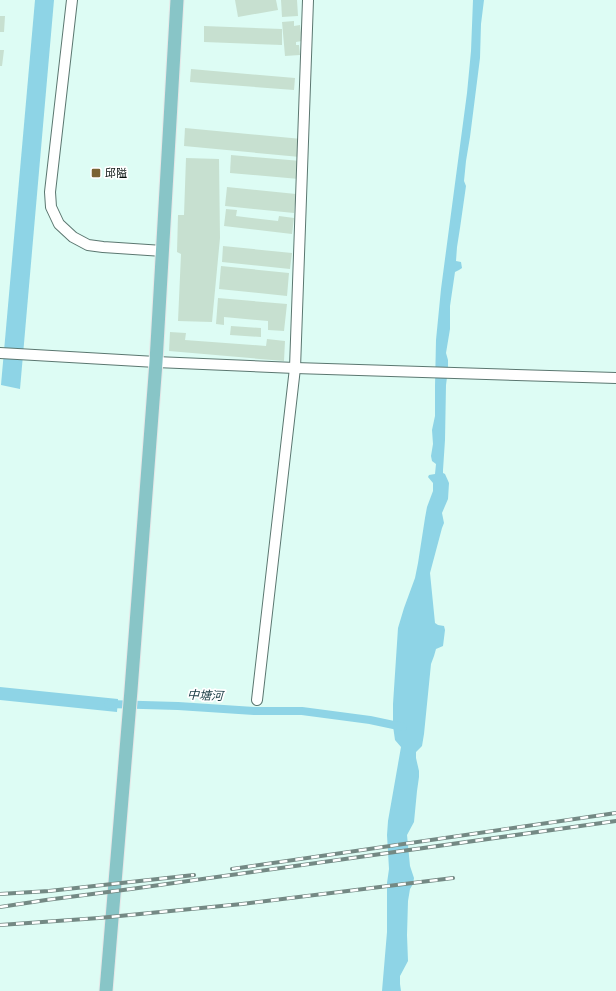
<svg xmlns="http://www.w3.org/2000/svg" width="616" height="991" viewBox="0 0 616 991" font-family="'Source Sans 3','Noto Sans SC',sans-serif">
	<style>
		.water { fill: #8ed4e6 }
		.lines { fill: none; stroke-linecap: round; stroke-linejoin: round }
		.canal { stroke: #8ed4e6; stroke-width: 8 }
		.building { fill: #c7e0d0 }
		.minor-casing { stroke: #5b7770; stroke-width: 12 }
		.major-casing { stroke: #e6e7e7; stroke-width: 15 }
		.minor { stroke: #fff; stroke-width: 10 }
		.major { stroke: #88c5c7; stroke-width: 13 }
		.rail-casing { stroke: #748984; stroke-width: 4 }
		.rail { stroke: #fff; stroke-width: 2.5; stroke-dasharray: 8; stroke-linecap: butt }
		.poi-dot { fill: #7b6334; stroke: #fff; stroke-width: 1.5 }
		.labels { text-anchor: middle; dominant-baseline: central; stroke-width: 3.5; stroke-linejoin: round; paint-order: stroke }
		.poi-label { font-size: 11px; fill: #040e0b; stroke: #fff; text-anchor: start }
		.water-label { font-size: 12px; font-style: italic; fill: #173941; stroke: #fff }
	</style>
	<rect width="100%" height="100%" fill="#ddfcf4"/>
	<g class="water">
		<path d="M35 0H54L20 389 1 385Z"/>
		<path d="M473 0H484L481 24 480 58 470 137 466 161 464 181 466 186 460 228 457 247 456 261 461 262 462 268 459 270 455 272 450 306V329L446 353 448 360V370L446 385 445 440 443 470V473L445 474 449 483 448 499 442 513 444 523 442 528 430 573 435 623 438 625 444 626 445 630 443 646 436 649 434 656 431 664 424 734 422 746 416 752V758L419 771V777L417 791 414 822 407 835 410 866 414 878 413 884 410 889 408 901 407 935 408 961 400 976V984L401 991H382L387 932V883L389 869 387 835 388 821 401 747 395 740 393 726V704L398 628 404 608 415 578 418 563 425 518 427 507 433 491V483L428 477 429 475 435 474 436 464 432 461 431 456 433 444 432 430 435 416V386L436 340 441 289 467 93 471 51Z"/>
		<path d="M0 687 118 699 117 712 0 700Z"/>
	</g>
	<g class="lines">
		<path class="canal" d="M108 704 178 706 254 711H302L370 720 403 727"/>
	</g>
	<g class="building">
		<path d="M235 0H276L278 10 238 17Z"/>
		<path d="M281 0H297L298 16 282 17Z"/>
		<path d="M0 16H5L4 32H0Z"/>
		<path d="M294 21V26L300 25 302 41 296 42V45H299L300 55 285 56 282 22Z"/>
		<path d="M204 26 282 29V45L204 42Z"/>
		<path d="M0 50H4L2 66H0Z"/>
		<path d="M191 69 295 78 294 90 190 82Z"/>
		<path d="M185 128 302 139 300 157 184 146Z"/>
		<path d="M231 155 301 161 299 179 230 173Z"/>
		<path d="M186 158 219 159 220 238 212 322 178 321 181 254 177 252 178 215H184Z"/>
		<path d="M227 187 296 194 294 213 225 206Z"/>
		<path d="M226 209 237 210 236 216 278 221 279 216 294 218 292 234 224 226Z"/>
		<path d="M223 246 292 253 290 269 222 262Z"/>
		<path d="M221 266 289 273 287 296 219 289Z"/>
		<path d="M218 298 287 304 284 331 268 330V321L224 317V325L216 324Z"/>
		<path d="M231 326 261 328V337L230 335Z"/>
		<path d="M170 332 186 333 185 340 266 346 267 339 285 341 284 361 169 351Z"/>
	</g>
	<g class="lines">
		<g class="minor-casing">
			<g id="minor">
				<path d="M72 0 50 192 51 207 59 224 73 237 88 245 103 247 163 251"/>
				<path d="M0 353 156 362 295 368 616 378"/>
				<path d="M257 700 295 368 308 0"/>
			</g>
		</g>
		<g class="major-casing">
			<path id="major" d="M106 991 131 690 156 362 177 0"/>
		</g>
		<use href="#minor" class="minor"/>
		<use href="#major" class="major"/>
		<g class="rail-casing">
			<g id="rail">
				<path d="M232 869 616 813"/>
				<path d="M0 894 49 891 194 875"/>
				<path d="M0 907 46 900 131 889 616 821"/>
				<path d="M0 925 99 918 242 904 453 878"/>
			</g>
		</g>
		<use href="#rail" class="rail"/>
	</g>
	<rect class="poi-dot" x="91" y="168" width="10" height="10" rx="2"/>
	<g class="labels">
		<g class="poi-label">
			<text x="105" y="173">邱隘</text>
		</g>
		<g class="water-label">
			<text transform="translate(205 696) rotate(2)">中塘河</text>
		</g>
	</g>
</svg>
